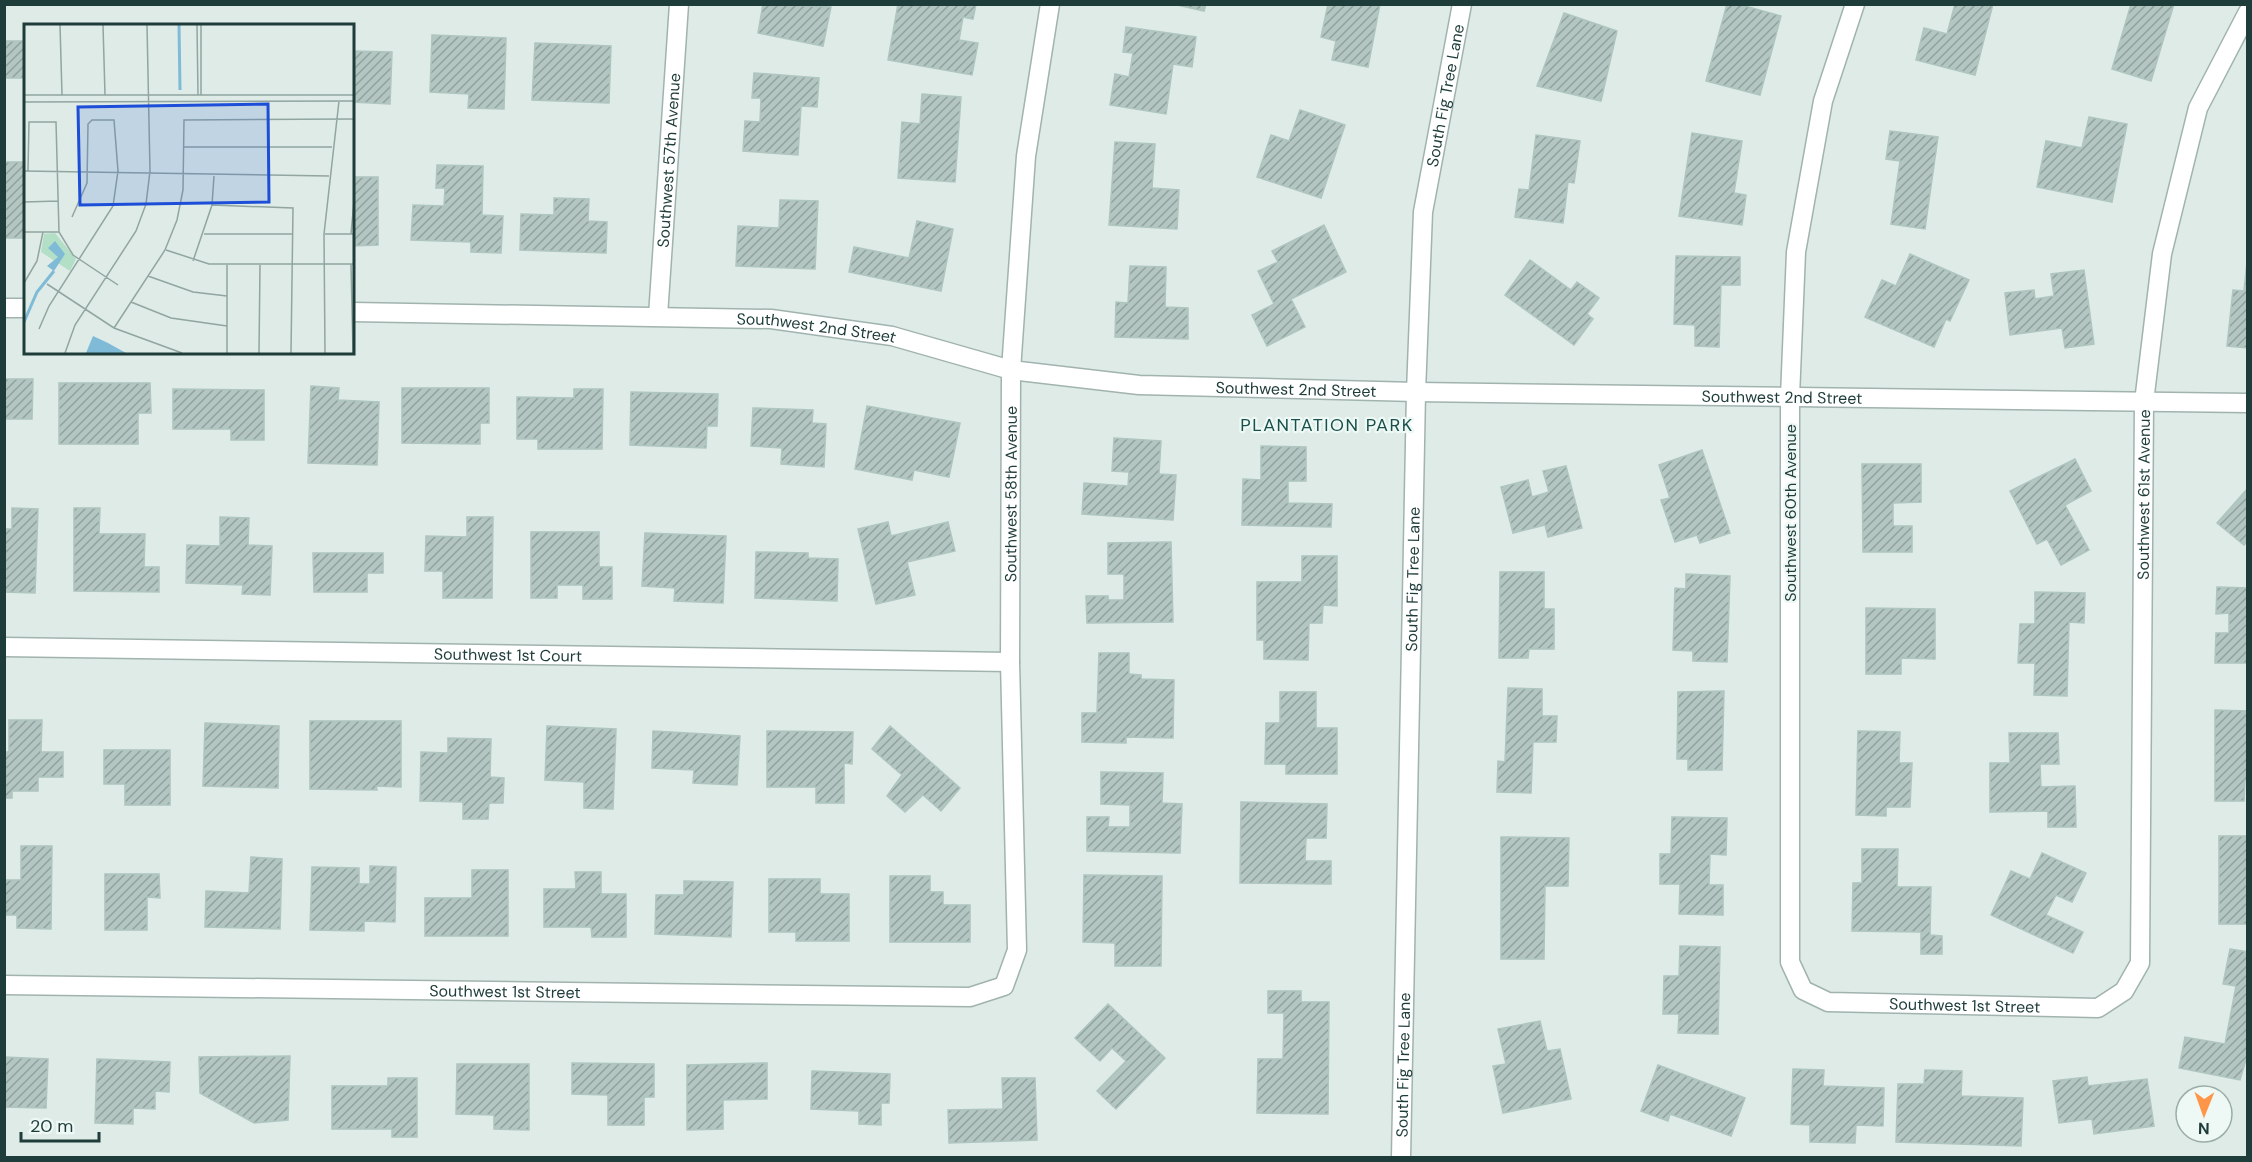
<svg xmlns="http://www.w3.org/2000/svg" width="2252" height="1162" viewBox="0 0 2252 1162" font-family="'DM Sans',sans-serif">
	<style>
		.building { fill: url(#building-hatch); stroke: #afc5c0; stroke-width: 1.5 }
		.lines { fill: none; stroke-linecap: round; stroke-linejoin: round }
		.minor-casing { stroke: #a1b3af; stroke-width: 21 }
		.minor { stroke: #fff; stroke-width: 18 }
		.labels { text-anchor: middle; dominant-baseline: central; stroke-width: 4.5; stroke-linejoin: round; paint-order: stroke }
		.street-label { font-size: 16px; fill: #1e3c39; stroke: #eef8f4 }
		.neighbourhood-label { font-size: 18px; letter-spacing: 1.5px; fill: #18504c; stroke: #eef8f4 }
		.inset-river { fill: none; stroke: #7fbad7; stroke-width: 3 }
		.inset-road { fill: none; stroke: #91a5a1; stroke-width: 1.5 }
		.view { fill: #1d4ed8; fill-opacity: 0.15; stroke: #1d4ed8; stroke-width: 3 }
		.inset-edge { fill: none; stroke: #1e3c39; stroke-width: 3 }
	</style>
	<defs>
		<pattern id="building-hatch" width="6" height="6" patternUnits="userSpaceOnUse" patternTransform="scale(1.5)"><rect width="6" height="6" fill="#b3c6c1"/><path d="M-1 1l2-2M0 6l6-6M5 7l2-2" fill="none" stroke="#91a29e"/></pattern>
	</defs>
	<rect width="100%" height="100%" fill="#deebe7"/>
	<g class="building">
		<path d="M763 4 831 7 823 46 758 33Z"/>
		<path d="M898 4H976L973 19 963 17 959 40 978 43 972 75 888 60Z"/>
		<path d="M1173 4H1206L1204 11Z"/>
		<path d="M1328 4H1380L1368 67 1332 60 1336 41 1321 37Z"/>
		<path d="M1727 4H1738L1781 16 1760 95 1706 81Z"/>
		<path d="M1955 4H1993L1975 75 1916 60 1924 28 1947 34Z"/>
		<path d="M2131 4H2174L2151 81 2112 69Z"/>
		<path d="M1564 13 1617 31 1601 101 1537 86Z"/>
		<path d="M1126 27 1196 37 1192 67 1173 64 1166 114 1110 105 1115 74 1129 77 1133 53 1123 52Z"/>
		<path d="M432 35 506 38 504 109 468 108 469 94 430 92Z"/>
		<rect x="4" y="41" width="22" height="37"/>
		<path d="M535 43 611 46 609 103 532 100Z"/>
		<path d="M352 51 392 52 390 104 352 102Z"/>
		<path d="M754 73 819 78 817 107 801 106 798 155 743 151 745 121 760 122 761 98H752Z"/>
		<path d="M922 94 961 97 955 182 898 178 902 122 920 124Z"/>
		<path d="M1300 110 1345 125 1321 198 1257 177 1271 135 1289 141Z"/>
		<path d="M2089 117 2127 124 2112 202 2037 187 2046 141 2082 148Z"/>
		<path d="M1890 131 1938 137 1925 229 1891 224 1900 161 1886 159Z"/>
		<path d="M1692 133 1742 141 1734 193 1746 195 1742 225 1679 216Z"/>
		<path d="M1536 135 1580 141 1574 183 1568 182 1563 223 1515 217 1519 189 1529 190Z"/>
		<path d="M1115 142 1155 144 1152 188 1179 190 1177 229 1109 225Z"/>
		<path d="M4 162H26V238H5Z"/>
		<path d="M437 165 483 166 482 215 503 216 501 253 471 252V242L411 240 413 205 444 206 445 188H436Z"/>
		<path d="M352 177H378V245L352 246Z"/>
		<path d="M554 198 589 199 588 221 607 222 606 253 520 250 521 214 554 215Z"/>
		<path d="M780 200 818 201 815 269 736 266 738 226 779 228Z"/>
		<path d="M917 221 953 229 941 291 849 272 854 247 909 258Z"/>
		<path d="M1324 225 1346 272 1291 299 1305 327 1267 346 1252 315 1274 304 1258 271 1278 262 1272 251Z"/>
		<path d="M1910 254 1969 280 1950 321 1946 319 1934 347 1865 317 1882 280 1896 286Z"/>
		<path d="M1676 256 1740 257V285H1721L1719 347 1695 346V325L1674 324Z"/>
		<path d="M1530 260 1571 290 1577 282 1599 298 1587 314 1593 319 1574 345 1505 295Z"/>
		<path d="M2247 262 2248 348 2227 346 2233 290 2244 291Z"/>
		<path d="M1130 266 1166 267 1165 307 1188 308V339L1115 337 1116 302 1128 303Z"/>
		<path d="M2084 270 2094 344 2065 348 2062 328 2010 335 2005 293 2034 290 2035 299 2054 296 2051 274Z"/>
		<path d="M4 379H33L32 419H4Z"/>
		<path d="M59 383H150L151 413H138V444H59Z"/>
		<path d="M311 386 339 388 338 400 379 402 377 465 308 463Z"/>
		<path d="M402 388H489V423H480V444L402 443Z"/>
		<path d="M173 389 264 390V440H231V429H173Z"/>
		<path d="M574 389H603L602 449H538V439H517V397L574 398Z"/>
		<path d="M631 392 718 394 717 426H707L706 448 630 445Z"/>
		<path d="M867 406 960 423 949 477 914 470 912 480 855 469Z"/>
		<path d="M753 408 813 410 812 423 826 424 824 467 781 464 782 448 751 446Z"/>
		<path d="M1114 438 1161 441 1159 474 1176 475 1173 520 1082 514 1084 483 1128 486 1129 472 1112 471Z"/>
		<path d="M1261 446 1306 447V481H1288V503L1332 504 1331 527 1242 525 1243 479 1261 480Z"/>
		<path d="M1702 450 1730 533 1700 543 1697 535 1675 542 1661 500 1670 498 1659 465Z"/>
		<path d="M2075 459 2091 491 2065 505 2089 550 2061 565 2047 539 2037 544 2010 491Z"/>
		<path d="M1862 464H1921V502L1893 503V526H1912V552H1863Z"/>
		<path d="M1566 466 1582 528 1548 537 1545 525 1513 533 1501 487 1528 480 1532 497 1549 492 1543 471Z"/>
		<path d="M2248 488V541L2244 545 2217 523Z"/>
		<path d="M12 508 38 509 35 593 4 592V529H12Z"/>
		<path d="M74 508H100L99 534H145L144 567H159V592L74 591Z"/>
		<path d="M220 517 249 518 248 545 272 546 270 595 242 594 243 585 186 583 187 545 220 546Z"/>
		<path d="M467 517H493L492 598H443V571H425L426 536 467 537Z"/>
		<path d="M888 522 891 536 948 522 955 551 907 562 915 595 876 604 858 529Z"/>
		<path d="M531 532H599V567H612V599H583V585H557V598H531Z"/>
		<path d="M645 533 726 536 723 603 674 601 675 588 642 586Z"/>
		<path d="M1171 542 1173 622 1087 623 1086 596H1108V600H1124V574H1108V543Z"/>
		<path d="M756 552 808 553V558L838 559 837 601 755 598Z"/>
		<path d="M313 553H383V573H367V592H314Z"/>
		<path d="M1302 556H1337V606L1323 605 1322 623H1309L1308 660 1264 659V640H1257V582H1302Z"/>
		<path d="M1500 572H1544V609H1554V649H1529L1528 658H1499Z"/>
		<path d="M1686 574 1730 576 1727 662 1693 661V651L1673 650 1675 588 1686 589Z"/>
		<path d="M2217 587 2248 588V663H2215L2216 633H2229V613L2216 614Z"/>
		<path d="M2035 592 2085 593 2084 623 2069 622 2067 696 2034 695 2035 663H2018L2020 624H2035Z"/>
		<path d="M1866 608 1935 609V659L1901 658V674H1866Z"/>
		<path d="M1099 653H1129V674L1141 675V679L1174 680 1173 738 1126 737V743L1082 742V713H1097Z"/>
		<path d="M1508 688 1542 689V716H1557L1556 742H1533L1531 793 1497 792 1498 761 1505 762Z"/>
		<path d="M1724 691 1722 770H1688V759H1677L1678 692Z"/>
		<path d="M1280 692H1316V728H1337V774H1286V764H1265L1266 723H1280Z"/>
		<path d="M2215 710 2248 711V780H2245L2244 801H2215Z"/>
		<path d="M9 720H42L41 752H63V777H38V791H12V798H4V752H9Z"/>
		<path d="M310 721H401V787L376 786 377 790 310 789Z"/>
		<path d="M205 723 279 726 278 788 203 786Z"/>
		<path d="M547 726 616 729 613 809 584 808V782L545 780Z"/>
		<path d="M890 726 960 788 941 811 923 795 905 812 887 796 902 775 872 749Z"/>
		<path d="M653 731 740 736 737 785 693 783 694 770 652 768Z"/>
		<path d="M767 731 853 732 852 764 844 763V803H816V787H767Z"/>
		<path d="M1858 731 1900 732 1899 763H1912L1910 807H1886V816L1856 815Z"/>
		<path d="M2009 733H2058L2059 764H2040L2041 787 2075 786 2076 827H2048V811L1990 812V763H2010Z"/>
		<path d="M448 738 491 739 490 777 504 778 503 803H489L488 819H463V802L420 801 421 752 448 753Z"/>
		<path d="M104 750H170V805H125V784H104Z"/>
		<path d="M1101 772 1163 773 1162 803 1182 804 1180 853 1087 851V817H1109L1108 827H1130V805L1101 804Z"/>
		<path d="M1241 802 1327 804 1326 838H1306L1305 861H1331V884L1240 883Z"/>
		<path d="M1672 817 1727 818 1726 855 1710 854 1709 885H1723V915L1679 914 1680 884H1660V854H1671Z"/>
		<rect x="2219" y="836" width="29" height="88"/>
		<path d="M1501 837 1569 838 1568 886H1545L1544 959H1501Z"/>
		<path d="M21 846H52L51 929 17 928V915H4V880H21Z"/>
		<path d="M1862 849H1898L1897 887H1931L1930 935 1942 936V954H1921V932L1852 931 1853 883H1862Z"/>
		<path d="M2042 853 2086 873 2072 902 2056 895 2046 915 2083 932 2073 953 1991 915 2011 871 2030 879Z"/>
		<path d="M251 857 282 859 280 929 205 927 206 891 249 893Z"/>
		<path d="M370 866 396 867 395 922 364 921V931L310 930 312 867 359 868V884H370Z"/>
		<path d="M472 870H508V936H425V898H472Z"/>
		<path d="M575 872H601V894H626V937H592L591 927H544V889H576Z"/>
		<path d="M105 874H159L160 898 147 897V930H105Z"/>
		<path d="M1084 875 1162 876 1161 966H1115V943L1083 942Z"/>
		<path d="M890 876H930V892H943V905H970V942H890Z"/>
		<path d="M769 879H820V894H849V941H796V932H769Z"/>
		<path d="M684 881 733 882 731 937 655 934 656 895H684Z"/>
		<path d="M1680 946 1720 947 1718 1034 1678 1033 1679 1014H1663L1664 976H1679Z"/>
		<path d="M2230 949 2248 952V1053L2240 1080 2179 1068 2185 1037 2225 1044 2236 986 2223 984Z"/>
		<path d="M1268 991H1301V1002H1329L1328 1114 1257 1113 1258 1059H1283L1284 1013H1268Z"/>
		<path d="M1108 1004 1165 1058 1116 1109 1097 1091 1126 1061 1112 1048 1100 1061 1075 1038Z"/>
		<path d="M1540 1021 1547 1051 1560 1049 1571 1099 1503 1113 1493 1066 1506 1064 1498 1029Z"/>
		<path d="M290 1056 288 1120 254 1123 200 1093 199 1057Z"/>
		<path d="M4 1057 48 1059 46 1108 4 1107Z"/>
		<path d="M97 1059 170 1062 169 1092 155 1091V1109L133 1108V1124L95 1123Z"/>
		<path d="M572 1063 654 1064V1097H644V1125H608V1095L572 1094Z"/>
		<path d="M767 1063V1099L723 1100V1129L687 1130V1065Z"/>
		<path d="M457 1064H529V1130L494 1129V1115L456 1114Z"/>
		<path d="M1658 1065 1745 1098 1731 1136 1670 1114 1668 1121 1641 1111Z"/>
		<path d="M1793 1069 1824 1070 1823 1086 1884 1088 1883 1126 1856 1125 1855 1143 1810 1142V1125L1791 1124Z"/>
		<path d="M1925 1070 1962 1071 1961 1096 2023 1098 2021 1146 1896 1142 1898 1084H1924Z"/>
		<path d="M812 1071 890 1074 889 1103H881V1125L859 1124V1111L811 1109Z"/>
		<path d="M2087 1077 2088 1086 2147 1079 2154 1126 2094 1134 2092 1119 2059 1123 2053 1081Z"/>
		<path d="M388 1078H417V1137H392V1129H332V1086H388Z"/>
		<path d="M1002 1078H1035L1037 1140 949 1143 948 1110 1003 1109Z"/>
	</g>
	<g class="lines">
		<g class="minor-casing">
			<g id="minor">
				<path id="s1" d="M1855 4 1823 101 1796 252 1790 397V962L1803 990 1828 1002 2098 1008 2124 991 2140 963 2144 402 2162 254 2198 108 2248 12"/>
				<path d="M4 308H26"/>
				<path id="s2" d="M352 312 771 319 892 336 1011 370 1139 385 1416 392 2248 403"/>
				<path id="s3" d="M658 316 679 4"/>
				<path id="s4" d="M4 647 1010 662"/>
				<path id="s5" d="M4 985 970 997 1004 986 1017 950 1010 662 1011 370 1026 156 1050 4"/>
				<path id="s6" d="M1401 1158 1416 392 1423 212 1462 4"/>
			</g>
		</g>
		<use href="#minor" class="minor"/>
	</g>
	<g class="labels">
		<g class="street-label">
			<text stroke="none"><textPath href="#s6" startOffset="1065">South Fig Tree Lane</textPath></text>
			<text stroke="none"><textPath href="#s3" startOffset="156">Southwest 57th Avenue</textPath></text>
			<text stroke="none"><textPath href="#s2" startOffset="465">Southwest 2nd Street</textPath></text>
			<text stroke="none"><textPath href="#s2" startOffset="951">Southwest 2nd Street</textPath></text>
			<text stroke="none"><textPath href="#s2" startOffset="1437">Southwest 2nd Street</textPath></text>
			<text stroke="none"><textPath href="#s5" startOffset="1496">Southwest 58th Avenue</textPath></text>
			<text stroke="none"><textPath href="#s1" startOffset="1826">Southwest 61st Avenue</textPath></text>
			<text transform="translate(1790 513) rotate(-90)">Southwest 60th Avenue</text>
			<text stroke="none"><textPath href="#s6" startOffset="579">South Fig Tree Lane</textPath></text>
			<text stroke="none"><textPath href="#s4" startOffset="504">Southwest 1st Court</textPath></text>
			<text stroke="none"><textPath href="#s5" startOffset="501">Southwest 1st Street</textPath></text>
			<text stroke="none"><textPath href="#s1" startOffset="1161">Southwest 1st Street</textPath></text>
			<text stroke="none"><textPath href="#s6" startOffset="93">South Fig Tree Lane</textPath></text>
		</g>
		<g class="neighbourhood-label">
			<text x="1327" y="425">PLANTATION PARK</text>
		</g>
	</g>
	<g transform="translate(24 24)">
		<rect width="330" height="330" fill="#deebe7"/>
		<path d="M31 209 52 235 46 247 17 228 20 210Z" fill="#b4dfc7"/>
		<path d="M31 217 41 230 30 247 23 242 34 233 24 224ZM69 312 84 319 102 329H62Z" fill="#7fbad7"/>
		<path class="inset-river" d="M155 1 156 66M0 298 13 268 30 247"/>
		<path class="inset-road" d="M36 1 38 71M79 1 81 71M173 1 174 71M177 1V71M0 71H330M0 78 330 77M160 123H308M0 147 305 152M4 147 5 98H32L35 208 49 231 94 261M0 178 34 177M188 181 269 184 267 329M0 208H35M180 210H268M301 210H330M327 210 330 177M142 226 185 240H330M169 237 188 181 190 152M327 240 329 329M203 241V329M124 252 169 268 203 272M0 259 13 237 19 208M23 260 90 304 158 329M107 278 147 294 203 302M90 304 141 226 153 196 159 166 160 96 330 95M15 305 25 282 89 182 94 147 90 96H68L64 100 63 159 48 193M41 329 51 301 112 207 122 180 126 147 123 1M235 329 236 241M301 329 300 210 315 77"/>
		<path class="view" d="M244 80 245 178 56 181 54 83Z"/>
		<rect width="330" height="330" class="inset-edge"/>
	</g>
	<rect width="2252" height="1162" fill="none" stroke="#1e3c39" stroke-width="12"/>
	<g transform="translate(2204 1114) rotate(181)"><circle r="28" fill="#eef8f4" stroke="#9bada9" stroke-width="1.5"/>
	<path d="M0-4.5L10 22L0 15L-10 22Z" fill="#ff9548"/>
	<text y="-9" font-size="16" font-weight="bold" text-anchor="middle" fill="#1e3c39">N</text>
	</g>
	<path d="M21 1132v9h78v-9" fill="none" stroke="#1e3c39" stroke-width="3"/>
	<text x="30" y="1132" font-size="18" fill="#1e3c39" stroke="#eef8f4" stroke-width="4.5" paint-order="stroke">20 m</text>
</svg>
